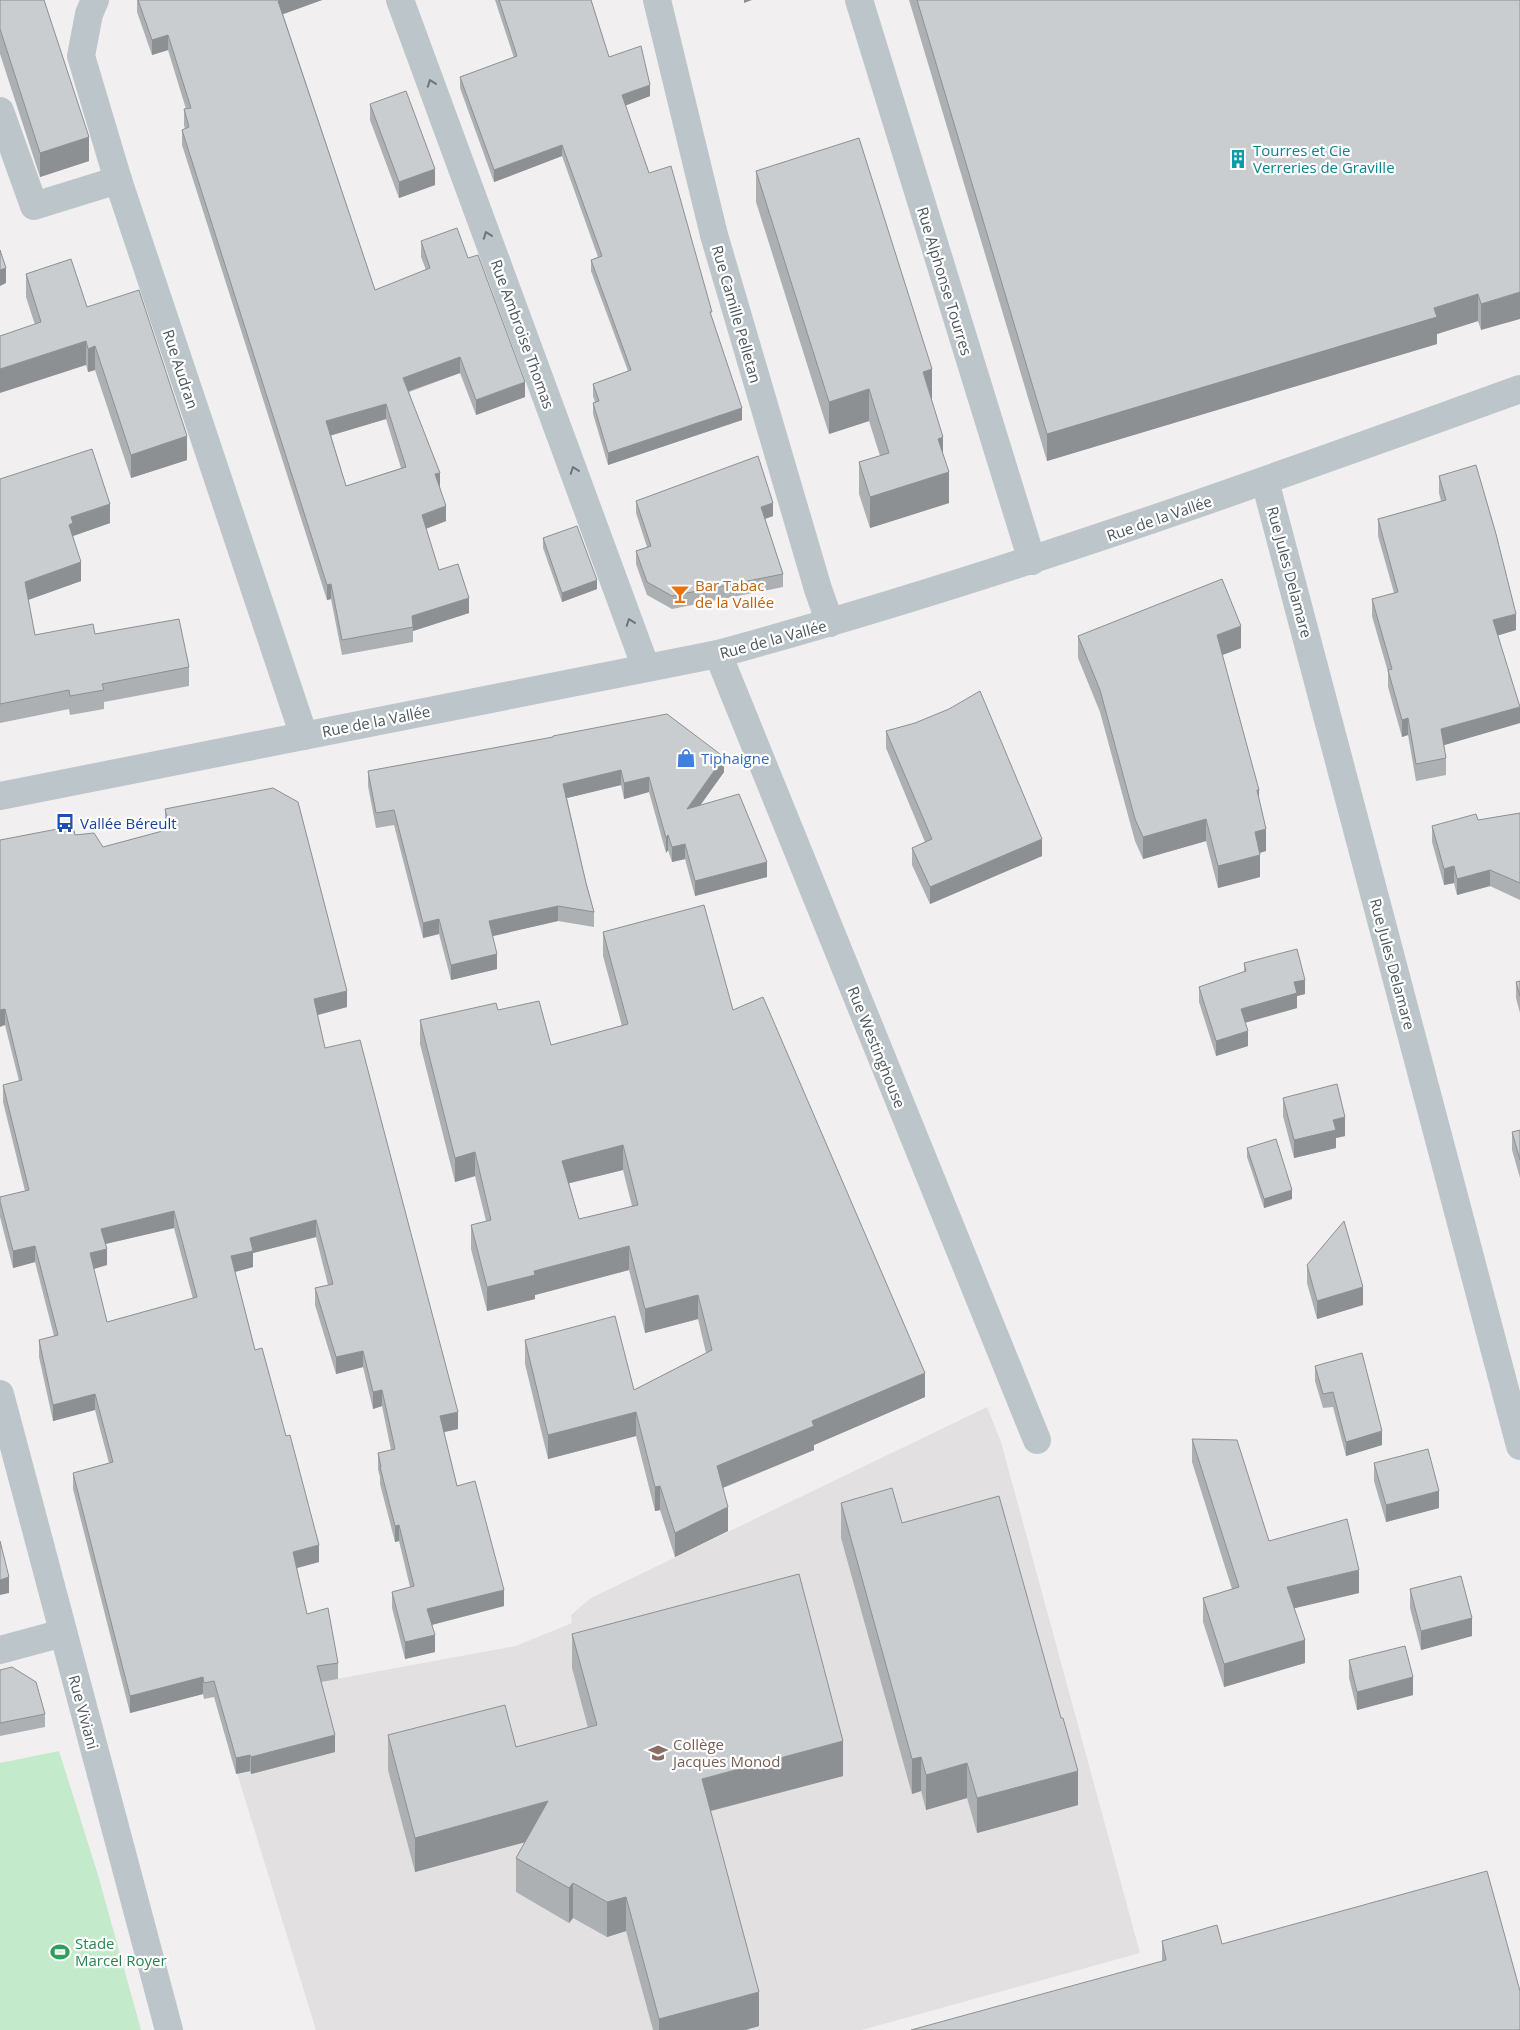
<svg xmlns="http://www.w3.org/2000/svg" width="1520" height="2030" viewBox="0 0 1520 2030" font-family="'Open Sans',sans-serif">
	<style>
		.education { fill: #e2e0e1 }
		.green { fill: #c3eacb }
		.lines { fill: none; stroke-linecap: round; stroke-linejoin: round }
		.minor { stroke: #bcc5ca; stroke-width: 28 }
		.wall { fill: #adb0b3; fill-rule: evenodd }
		.shaded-wall { fill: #8d9092 }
		.building { fill: #c9cdd0; stroke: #8d9092; fill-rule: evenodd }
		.oneway { stroke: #6c777c }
		.labels { text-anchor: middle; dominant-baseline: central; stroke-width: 4.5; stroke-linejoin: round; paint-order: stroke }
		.culture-label { font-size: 15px; fill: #0d838f; stroke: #fff; text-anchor: start }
		.street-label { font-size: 15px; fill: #49555a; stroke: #fff }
		.food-label { font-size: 15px; fill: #c56008; stroke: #fff; text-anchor: start }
		.shop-label { font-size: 15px; fill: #366cbe; stroke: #fff; text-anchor: start }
		.transit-label { font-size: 15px; fill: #164399; stroke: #fff; text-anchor: start }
		.education-label { font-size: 15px; fill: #785e54; stroke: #fff; text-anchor: start }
		.leisure-label { font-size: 15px; fill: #27864d; stroke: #fff; text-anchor: start }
	</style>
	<rect width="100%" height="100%" fill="#f1efef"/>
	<path class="education" d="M987 1407 1001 1442 1140 1953 862 2030H316L218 1711 320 1682 516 1646 572 1623 571 1615 591 1598Z"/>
	<path class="green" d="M59 1751 98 1875 141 2030H0V1763Z"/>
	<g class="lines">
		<g class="minor">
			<path d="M95 0 89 14 81 56 118 180 304 736"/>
			<path d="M400 0 646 668"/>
			<path d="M657 0 714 235 818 589 830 623"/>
			<path d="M859 0 1032 561"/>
			<path d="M0 111 34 206 118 180"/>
			<path d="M1265 481 1520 1446"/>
			<path d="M718 654 1037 1440"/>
			<path d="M0 796 718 654C990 580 1255 485 1520 389"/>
			<path d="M0 1394 169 2030"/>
			<path d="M0 1650 63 1633"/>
		</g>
	</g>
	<g class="wall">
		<path d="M0 0 89 161 40 177 0 54Z"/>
		<path d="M137 0H322L283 14 375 290 426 270 421 257V241L468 258 525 397 476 415 460 373 409 392 440 487 446 521 426 529 439 570 469 613 413 631V642L342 655 331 599 327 600 182 145V130L185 129 184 125V109H186L168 50 152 55 137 12ZM386 419 401 468 346 486 331 435Z"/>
		<path d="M495 0H591L609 57 650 96 625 105 649 173 712 320 742 420 608 465 593 414V403L595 402 593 396V384L628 371 591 271V260L598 257 562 156 494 182 460 88V77L514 58Z"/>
		<path d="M909 0H1520L1481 330 1478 321 1437 334V344L1047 461Z"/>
		<path d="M370 104 435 185 399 198 370 120Z"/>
		<path d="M756 171 932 401 943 454 949 503 870 528 859 494V462L880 456 869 421 829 434 756 202Z"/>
		<path d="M26 274 87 307 187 460 131 478 95 370 88 372 86 365 35 325 26 297Z"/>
		<path d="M1439 476 1516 630 1498 635 1520 723 1444 745 1446 758V775L1416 781 1408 735 1402 737 1388 687V672L1372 616V599L1394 593 1378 536V519L1441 501 1439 493Z"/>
		<path d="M0 479 110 523 73 536 81 581 28 600 35 635 95 634 189 667V686L104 702V709L70 715 69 709 0 723Z"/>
		<path d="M636 501 773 516 765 519 783 574V587L672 609 647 595 636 564V551L647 547 636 513Z"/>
		<path d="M543 538 597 589 562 602 543 548Z"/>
		<path d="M1078 636 1241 648 1222 655 1259 801 1266 851 1260 853V877L1218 888 1206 841 1143 859 1135 841 1100 712 1078 658Z"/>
		<path d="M886 731 1042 856 930 904 912 865V848L925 842 886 748Z"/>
		<path d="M553 737 724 772 700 805 767 877 695 896 685 859 672 862 668 850 666 853 649 792 624 799 621 785 567 798 586 883 594 912V927L558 921 492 936 497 969 451 980 439 934 423 938 394 825 376 828 368 786V771Z"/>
		<path d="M165 809 347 1007 317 1015 325 1048 458 1429 444 1432 457 1486 504 1606 432 1625 435 1652 405 1659 392 1608V1592L410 1587 399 1541 395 1542 380 1484V1477L378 1470V1453L391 1450 382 1406 373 1409 363 1367 336 1374 315 1305V1288L328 1285 316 1237 253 1253V1267L235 1272 255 1350 319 1562 297 1568 307 1614 338 1663V1679L321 1682 335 1752 251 1774 250 1771 236 1774 214 1697 204 1699 203 1694 130 1713 73 1489V1473L109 1463 95 1410 53 1421 39 1357V1340L54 1336 35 1262 13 1268 0 1217V1197L25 1191 3 1102V1085L19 1081 5 1025 0 840 75 835 103 847 166 830 165 825ZM174 1228 193 1299 107 1322 93 1269 107 1265 105 1244Z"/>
		<path d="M1520 813V900L1490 886 1457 895 1454 883 1444 885 1432 842V826L1478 820Z"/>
		<path d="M603 932 733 1010 925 1397 814 1445V1450L723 1488 728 1531 675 1557 660 1510 655 1511 636 1436 548 1459 525 1364V1340L634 1390 706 1353 698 1319 645 1333 629 1270 535 1295V1299L487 1311 471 1249V1225L486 1221 475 1176 455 1182 420 1044V1020L498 1010 551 1045 622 1026 603 956ZM623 1170 632 1206 579 1219 569 1183Z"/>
		<path d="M1244 963 1305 994 1297 996V1008L1245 1022 1248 1046 1216 1056 1199 1002V987L1244 972Z"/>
		<path d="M1520 981V1013L1516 998V982Z"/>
		<path d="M1283 1098 1345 1136 1336 1138V1148L1294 1158 1283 1116Z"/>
		<path d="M1520 1130V1178L1512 1150V1132Z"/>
		<path d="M1247 1148 1292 1199 1264 1208 1247 1157Z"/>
		<path d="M1307 1265 1363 1305 1317 1319 1307 1283Z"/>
		<path d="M1315 1366 1382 1445 1346 1456 1333 1407 1323 1408 1315 1381Z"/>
		<path d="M1192 1439 1269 1541 1359 1593 1294 1608 1305 1663 1224 1687 1203 1622V1598L1232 1589 1192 1462Z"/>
		<path d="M1374 1463 1439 1508 1386 1522 1374 1481Z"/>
		<path d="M841 1503 902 1523 1078 1805 977 1833 967 1798 926 1810 921 1791 912 1794 841 1538Z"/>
		<path d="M1410 1589 1472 1636 1421 1650 1410 1608Z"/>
		<path d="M572 1634 843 1776 711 1811 759 2026 745 2030H653L626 1931 607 1937 573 1918 569 1923 516 1892V1858L525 1842 415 1872 388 1770V1735L516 1747 588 1728 572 1668Z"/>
		<path d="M1349 1660 1413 1695 1357 1710 1349 1678Z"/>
		<path d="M0 1670 45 1714V1727L0 1736Z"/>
		<path d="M1162 1941 1222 1944 1162 1961Z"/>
	</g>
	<g class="shaded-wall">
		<path d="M281 0H322L278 16V1Z"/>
		<path d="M744 0H752L744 3Z"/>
		<path d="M168 35V50L152 55V40Z"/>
		<path d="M650 85V96L622 107V95Z"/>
		<path d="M89 137V161L40 177V153Z"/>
		<path d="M562 145V156L494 182V170Z"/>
		<path d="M435 169V185L399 198V182Z"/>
		<path d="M6 268V283L0 286V270Z"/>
		<path d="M1520 292V319L1481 330V304Z"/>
		<path d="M1478 294V321L1437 334V344L1047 461V434Z"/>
		<path d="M86 341V365L0 393V369Z"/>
		<path d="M95 346V370L88 372V349Z"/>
		<path d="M460 357V373L403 393V378Z"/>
		<path d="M932 369V401L923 372Z"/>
		<path d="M525 382V397L476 415V400Z"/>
		<path d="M869 389V421L829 434V402Z"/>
		<path d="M386 404V419L326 437V421Z"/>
		<path d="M742 408V420L608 465V453Z"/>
		<path d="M187 436V460L131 478V455Z"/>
		<path d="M943 437V468L938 439Z"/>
		<path d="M949 472V503L870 528V497Z"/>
		<path d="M440 473V488L435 474Z"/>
		<path d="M773 503V516L761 520V507Z"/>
		<path d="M110 504V523L73 536V542L69 525 71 517Z"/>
		<path d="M446 506V521L422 530V515Z"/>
		<path d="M81 562V581L25 601V582Z"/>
		<path d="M597 580V589L562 602V593Z"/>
		<path d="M331 584V599L327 600V585Z"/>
		<path d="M469 598V613L413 631 412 616Z"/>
		<path d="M1516 614V630L1493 637V620Z"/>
		<path d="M1241 626V648L1217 657V635Z"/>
		<path d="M1520 707V723L1441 746V729Z"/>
		<path d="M1408 718V735L1402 737V720Z"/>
		<path d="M724 757V772L687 824V809Z"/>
		<path d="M621 770V785L563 799V784Z"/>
		<path d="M649 777V792L624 799V783Z"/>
		<path d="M1257 790H1259V812Z"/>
		<path d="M1206 819V841L1143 859V837Z"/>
		<path d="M1266 829V851L1255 854V832Z"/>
		<path d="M668 835V850L666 853V838Z"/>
		<path d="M1042 839V856L930 904V887Z"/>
		<path d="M685 844V859L672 862V847Z"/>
		<path d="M1260 855V877L1218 888V866Z"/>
		<path d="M767 862V877L695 896V881Z"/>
		<path d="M1454 866V883L1444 885V869Z"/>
		<path d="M1490 870V886L1457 895V879Z"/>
		<path d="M558 906V921L489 937V921Z"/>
		<path d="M439 919V934L423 938V923Z"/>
		<path d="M497 954V969L451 980V965Z"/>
		<path d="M1305 980V994L1297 996V1008L1241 1024V1009L1294 982Z"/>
		<path d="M347 991V1007L314 1016V999Z"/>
		<path d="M5 1009V1025L0 1027V1010Z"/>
		<path d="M1248 1031V1046L1216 1056V1041Z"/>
		<path d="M1345 1117V1136L1336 1138V1148L1294 1158V1140L1333 1120Z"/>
		<path d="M623 1145V1170L562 1185V1161Z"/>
		<path d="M475 1152V1176L455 1182V1158Z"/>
		<path d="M1292 1190V1199L1264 1208V1199Z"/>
		<path d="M174 1211V1228L101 1245V1229Z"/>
		<path d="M316 1220V1237L253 1253V1267L231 1273V1256L250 1238Z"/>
		<path d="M35 1246V1262L13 1268V1251Z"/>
		<path d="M629 1246V1270L535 1295V1299L487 1311V1287L534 1271Z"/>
		<path d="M107 1249V1265L90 1270V1253Z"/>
		<path d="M1363 1287V1305L1317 1319V1301Z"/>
		<path d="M698 1295V1319L645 1333V1309Z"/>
		<path d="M363 1351V1367L336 1374V1357Z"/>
		<path d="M925 1373V1397L814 1445V1450L717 1490V1466L812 1421Z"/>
		<path d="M382 1390V1406L373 1409V1392Z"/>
		<path d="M95 1394V1410L53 1421V1405Z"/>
		<path d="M458 1412V1429L440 1433V1416Z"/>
		<path d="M636 1412V1436L548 1459V1435Z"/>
		<path d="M1382 1431V1445L1346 1456V1442Z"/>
		<path d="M660 1486V1510L655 1511V1487Z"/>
		<path d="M1439 1491V1508L1386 1522V1505Z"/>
		<path d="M728 1507V1531L675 1557V1533Z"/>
		<path d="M399 1525V1541L395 1542V1526Z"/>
		<path d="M319 1545V1562L293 1569V1552Z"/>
		<path d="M1359 1570V1593L1287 1610V1587Z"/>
		<path d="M9 1577V1593L0 1595V1580Z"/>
		<path d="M504 1590V1606L427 1626V1609Z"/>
		<path d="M1472 1618V1636L1421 1650V1631Z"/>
		<path d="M435 1635V1652L405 1659V1642Z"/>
		<path d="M1305 1640V1663L1224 1687V1664Z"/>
		<path d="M203 1677V1694L130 1713V1696Z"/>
		<path d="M1413 1677V1695L1357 1710V1692Z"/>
		<path d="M335 1735V1752L251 1774V1757Z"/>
		<path d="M843 1741V1776L702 1813V1779Z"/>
		<path d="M250 1755V1771L236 1774V1758Z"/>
		<path d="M921 1757V1791L912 1794V1759Z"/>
		<path d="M967 1763V1798L926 1810V1775Z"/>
		<path d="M1078 1771V1805L977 1833V1798Z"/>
		<path d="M548 1801V1836L415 1872V1838Z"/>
		<path d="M573 1883V1918L569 1923V1888Z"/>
		<path d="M626 1897V1931L607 1937V1902Z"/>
		<path d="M759 1992V2026L745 2030H659V2019Z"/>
	</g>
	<g class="building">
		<path d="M0 0H44L89 137 40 153 0 29Z"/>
		<path d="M138 0H281L278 1 375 290 430 268 421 241 457 228 468 258 478 255 525 382 476 400 460 357 403 378 440 473 435 474 446 506 422 515 439 570 458 564 469 598 412 616 413 627 342 640 331 584 327 585 182 130 189 127 184 109 191 108 168 35 152 40ZM386 404 406 467 346 486 326 421Z"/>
		<path d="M499 0H591L609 57 641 46 650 85 622 95 649 173 671 166 712 312H710L742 408 608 453 593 403 599 401 593 384 631 370 591 260 602 256 562 145 494 170 460 77 517 56Z"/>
		<path d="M917 0H1520V292L1481 304 1478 294 1434 308 1437 317 1047 434Z"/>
		<path d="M406 91 435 169 399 182 370 104Z"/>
		<path d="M859 138 932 369 923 372 943 437 938 439 949 472 870 497 859 462 889 453 869 389 829 402 756 171Z"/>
		<path d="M0 250 6 268 0 270Z"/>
		<path d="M71 259 87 307 139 290 187 436 131 455 95 346 88 349 86 341 0 369V336L41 322 26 274Z"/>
		<path d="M92 449 110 504 71 517 73 523 69 525 81 562 25 582 35 635 93 624 95 634 179 619 189 667 102 684 104 690 70 696 69 690 0 704V479Z"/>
		<path d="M758 456 773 503 761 507 783 574 672 596 647 582 636 551 651 546 636 501Z"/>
		<path d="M1476 465 1496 534 1516 614 1493 620 1520 707 1441 729 1446 758 1416 764 1408 718 1402 720 1388 670 1392 669 1372 599 1398 592 1378 519 1446 500 1439 476Z"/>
		<path d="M577 526 597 580 562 593 543 538Z"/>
		<path d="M1222 579 1241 626 1217 635 1259 790H1257L1266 829 1255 832 1260 855 1218 866 1206 819 1143 837 1135 819 1100 690 1078 636Z"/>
		<path d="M980 691 1042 839 930 887 912 848 932 839 886 731 915 723 949 709Z"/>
		<path d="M667 714 724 757 687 809 739 794 767 862 695 881 685 844 672 847 668 835 666 838 649 777 624 783 621 770 563 784 586 883 594 912 558 906 489 921 497 954 451 965 439 919 423 923 394 810 376 813 368 771 553 737V736Z"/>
		<path d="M273 788 298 802 347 991 314 999 325 1048 360 1040 458 1412 440 1416 457 1486 475 1481 504 1590 427 1609 435 1635 405 1642 392 1592 414 1586 399 1525 395 1526 380 1467H381L378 1453 395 1449 382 1390 373 1392 363 1351 336 1357 315 1288 333 1284 316 1220 250 1238 253 1251 231 1256 255 1350 262 1348 286 1436 290 1435 319 1545 293 1552 307 1614 328 1608 338 1663 317 1666 335 1735 251 1757 250 1755 236 1758 214 1681 204 1683 203 1677 130 1696 73 1473 113 1462 95 1394 53 1405 39 1340 58 1335 35 1246 13 1251 0 1201V1197L29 1190 3 1085 22 1080 5 1009 0 1010V840L73 826 75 835 94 833 103 847 170 829 165 809ZM174 1211 197 1297 107 1322 90 1253 107 1249 101 1229Z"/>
		<path d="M1520 813V883L1490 870 1457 879 1454 866 1444 869 1432 826 1476 814 1478 820Z"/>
		<path d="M704 905 733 1010 763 997 925 1373 812 1421 814 1426 717 1466 728 1507 675 1533 660 1486 655 1487 636 1412 548 1435 525 1340 615 1316 634 1390 712 1350 698 1295 645 1309 629 1246 534 1271 535 1275 487 1287 471 1225 491 1220 475 1152 455 1158 420 1020 496 1003 498 1010 539 1001 551 1045 628 1024 603 932ZM623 1145 638 1205 579 1219 562 1161Z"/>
		<path d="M1297 949 1305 980 1294 982 1297 993 1241 1009 1248 1031 1216 1041 1199 987 1246 971 1244 963Z"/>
		<path d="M1520 981V996L1516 982Z"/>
		<path d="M1337 1084 1345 1117 1333 1120 1336 1130 1294 1140 1283 1098Z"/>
		<path d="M1520 1130V1160L1512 1132Z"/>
		<path d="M1276 1139 1292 1190 1264 1199 1247 1148Z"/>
		<path d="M1344 1221 1363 1287 1317 1301 1307 1265Z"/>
		<path d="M1362 1353 1382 1431 1346 1442 1333 1392 1323 1394 1315 1366Z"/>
		<path d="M1192 1439 1237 1440 1269 1541 1347 1519 1359 1570 1287 1587 1305 1640 1224 1664 1203 1598 1239 1587Z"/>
		<path d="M1428 1449 1439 1491 1386 1505 1374 1463Z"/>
		<path d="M892 1488 902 1523 999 1496 1061 1718H1063L1078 1771 977 1798 967 1763 926 1775 921 1757 912 1759 841 1503Z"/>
		<path d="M0 1541 9 1577 0 1580Z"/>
		<path d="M799 1574 843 1741 702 1779 759 1992 659 2019 626 1897 607 1902 573 1883 569 1888 516 1858 548 1801 415 1838 388 1735 505 1705 516 1747 597 1725 572 1634Z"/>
		<path d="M1461 1576 1472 1618 1421 1631 1410 1589Z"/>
		<path d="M1405 1646 1413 1677 1357 1692 1349 1660Z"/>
		<path d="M12 1667 36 1682 45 1714 0 1723V1670Z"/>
		<path d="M1487 1871 1520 1991V2030H911L1166 1960 1162 1941 1217 1925 1222 1944Z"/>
	</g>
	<defs><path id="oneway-chevron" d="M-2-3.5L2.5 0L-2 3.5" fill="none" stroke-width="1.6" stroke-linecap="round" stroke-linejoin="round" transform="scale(1.25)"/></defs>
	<g class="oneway">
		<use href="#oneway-chevron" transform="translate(431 83) rotate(-110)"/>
		<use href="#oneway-chevron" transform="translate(487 235) rotate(-110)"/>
		<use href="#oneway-chevron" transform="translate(574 470) rotate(-110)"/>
		<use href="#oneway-chevron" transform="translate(630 622) rotate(-110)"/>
	</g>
	<defs>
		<g id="building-bare" transform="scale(1.5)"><path d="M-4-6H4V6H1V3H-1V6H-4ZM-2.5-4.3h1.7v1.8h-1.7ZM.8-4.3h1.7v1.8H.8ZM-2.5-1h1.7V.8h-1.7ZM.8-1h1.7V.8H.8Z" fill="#0f9aa8" stroke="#fff" stroke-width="2.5" paint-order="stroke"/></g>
		<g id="bar-bare" transform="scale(1.5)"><path d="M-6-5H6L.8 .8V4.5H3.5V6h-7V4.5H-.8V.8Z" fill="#e8710a" stroke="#fff" stroke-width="2.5" paint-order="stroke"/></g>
		<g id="shop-bare" transform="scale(1.5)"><path d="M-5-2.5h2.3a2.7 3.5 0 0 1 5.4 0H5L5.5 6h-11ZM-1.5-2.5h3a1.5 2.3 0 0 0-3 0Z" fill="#3f7fe0" stroke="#fff" stroke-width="2.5" paint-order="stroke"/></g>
		<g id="bus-bare" transform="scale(1.5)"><path d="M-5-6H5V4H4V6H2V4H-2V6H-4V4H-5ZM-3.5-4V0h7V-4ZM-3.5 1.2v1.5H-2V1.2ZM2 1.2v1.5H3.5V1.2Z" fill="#1a4fb4" stroke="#fff" stroke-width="2.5" paint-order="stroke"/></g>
		<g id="school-bare" transform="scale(1.5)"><path d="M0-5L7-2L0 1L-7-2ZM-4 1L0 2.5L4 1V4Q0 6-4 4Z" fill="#8d6e63" stroke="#fff" stroke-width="2.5" paint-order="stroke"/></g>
		<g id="stadium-bare" transform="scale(1.5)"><path d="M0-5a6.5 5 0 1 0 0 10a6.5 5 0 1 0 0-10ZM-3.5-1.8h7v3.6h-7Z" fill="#2e9e5b" stroke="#fff" stroke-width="2.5" paint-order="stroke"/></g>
	</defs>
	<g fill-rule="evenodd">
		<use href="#building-bare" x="1238" y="159"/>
		<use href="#bar-bare" x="680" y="594"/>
		<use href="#shop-bare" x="686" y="758"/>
		<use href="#bus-bare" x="65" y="823"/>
		<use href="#school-bare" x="658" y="1753"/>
		<use href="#stadium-bare" x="60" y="1952"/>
	</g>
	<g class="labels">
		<g class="culture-label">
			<text x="1253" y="150">Tourres et Cie<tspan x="1253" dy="17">Verreries de Graville</tspan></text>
		</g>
		<g class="street-label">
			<text transform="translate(945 281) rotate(73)">Rue Alphonse Tourres</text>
			<text transform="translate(737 314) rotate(74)">Rue Camille Pelletan</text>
			<text transform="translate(523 334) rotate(70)">Rue Ambroise Thomas</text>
			<text transform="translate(181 369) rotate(72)">Rue Audran</text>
			<text transform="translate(1159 518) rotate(-19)">Rue de la Vallée</text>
			<text transform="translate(1290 572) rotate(75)">Rue Jules Delamare</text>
			<text transform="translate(773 639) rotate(-15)">Rue de la Vallée</text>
			<text transform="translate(376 721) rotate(-11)">Rue de la Vallée</text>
			<text transform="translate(1393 964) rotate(75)">Rue Jules Delamare</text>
			<text transform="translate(877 1047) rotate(68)">Rue Westinghouse</text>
			<text transform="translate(84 1712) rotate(75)">Rue Viviani</text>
		</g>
		<g class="food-label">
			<text x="695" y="585">Bar Tabac<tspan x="695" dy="17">de la Vallée</tspan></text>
		</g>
		<g class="shop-label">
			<text x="701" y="758">Tiphaigne</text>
		</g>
		<g class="transit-label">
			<text x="80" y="823">Vallée Béreult</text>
		</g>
		<g class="education-label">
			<text x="673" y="1744">Collège<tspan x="673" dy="17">Jacques Monod</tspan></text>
		</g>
		<g class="leisure-label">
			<text x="75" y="1943">Stade<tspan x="75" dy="17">Marcel Royer</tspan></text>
		</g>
	</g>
</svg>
